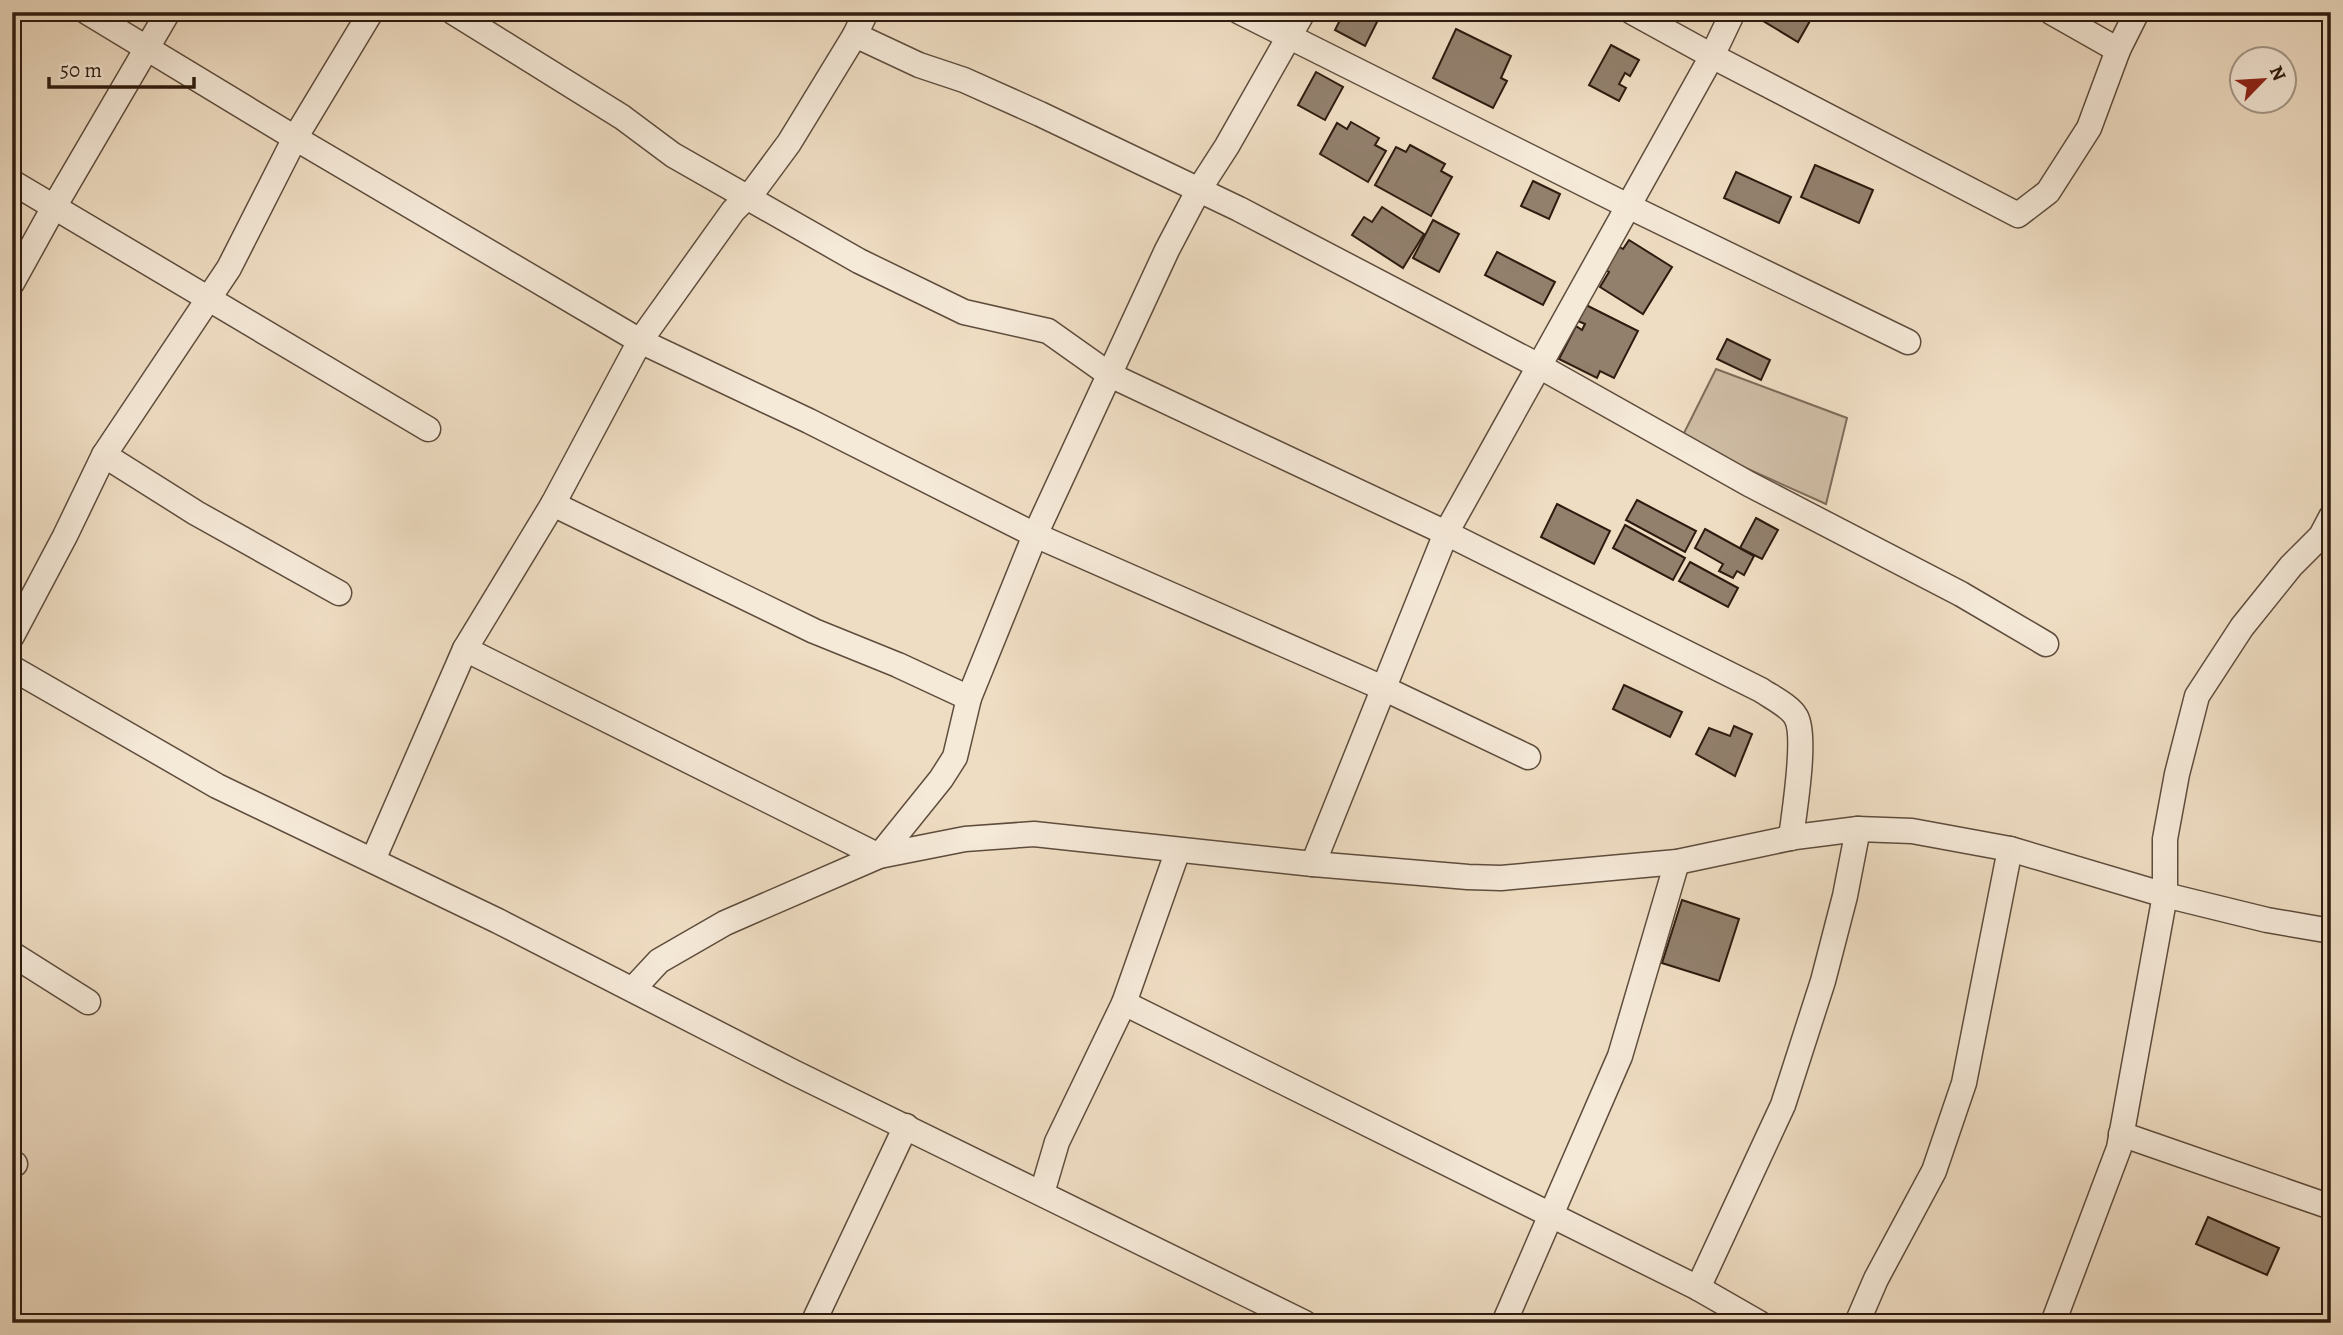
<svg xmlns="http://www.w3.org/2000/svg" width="2343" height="1335" viewBox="0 0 2343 1335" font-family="Alegreya,serif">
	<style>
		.green { fill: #cebca4; stroke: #7e6c5a; stroke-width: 2 }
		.building { fill: #92806d; stroke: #2e1b0f; stroke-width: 2 }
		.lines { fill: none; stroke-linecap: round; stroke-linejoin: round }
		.minor-casing { stroke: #5e4c3c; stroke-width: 27 }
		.minor { stroke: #f5e9d8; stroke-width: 24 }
	</style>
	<rect width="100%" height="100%" fill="#efddc3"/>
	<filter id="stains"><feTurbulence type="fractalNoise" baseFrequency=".00286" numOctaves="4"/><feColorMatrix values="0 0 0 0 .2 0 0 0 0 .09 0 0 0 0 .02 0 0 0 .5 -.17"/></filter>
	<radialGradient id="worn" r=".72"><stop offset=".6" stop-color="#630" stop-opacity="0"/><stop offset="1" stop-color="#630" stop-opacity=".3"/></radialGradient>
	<path class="green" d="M1716 369 1847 418 1826 504 1681 439Z"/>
	<g class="building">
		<path d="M1341 12H1382L1365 46 1335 30 1343 14Z"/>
		<path d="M1748 12H1815L1798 42Z"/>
		<path d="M1456 29 1511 56 1501 78 1507 81 1493 108 1433 78Z"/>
		<path d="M1611 45 1639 60 1630 76 1625 73 1619 84 1626 88 1619 101 1589 85Z"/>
		<path d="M1316 72 1343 87 1325 120 1298 105Z"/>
		<path d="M1351 122 1379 138 1375 145 1386 151 1368 182 1320 154 1337 123 1347 129Z"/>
		<path d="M1410 145 1445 164 1441 171 1452 177 1431 216 1375 185 1396 147 1406 152Z"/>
		<path d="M1815 165 1873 190 1859 223 1801 197Z"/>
		<path d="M1736 172 1791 197 1779 223 1724 198Z"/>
		<path d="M1533 181 1560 194 1549 219 1521 206Z"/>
		<path d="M1382 207 1424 234 1403 268 1352 235 1364 217 1372 222Z"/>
		<path d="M1433 220 1459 234 1439 272 1413 258Z"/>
		<path d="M1629 240 1672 267 1643 314 1600 287 1609 272 1604 269 1618 246 1623 249Z"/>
		<path d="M1497 252 1555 282 1543 305 1485 275Z"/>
		<path d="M1586 305 1638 331 1614 378 1600 371 1597 378 1559 359 1576 326 1582 330 1585 324 1578 321Z"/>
		<path d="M1727 339 1770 360 1761 380 1717 359Z"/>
		<path d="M1637 500 1696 531 1685 552 1626 520Z"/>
		<path d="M1557 504 1610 531 1594 564 1541 537Z"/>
		<path d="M1756 518 1778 530 1762 559 1740 548Z"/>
		<path d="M1625 525 1685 558 1673 580 1613 548Z"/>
		<path d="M1705 529 1754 556 1744 575 1737 571 1733 578 1719 571 1723 564 1695 548Z"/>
		<path d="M1690 562 1738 588 1728 607 1679 581Z"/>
		<path d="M1624 685 1682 712 1670 737 1613 709Z"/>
		<path d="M1734 726 1752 734 1735 776 1696 754 1709 728 1730 736Z"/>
		<path d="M1682 900 1739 919 1719 981 1662 963Z"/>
		<path d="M2208 1217 2279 1248 2267 1275 2196 1244Z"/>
	</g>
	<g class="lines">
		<g class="minor-casing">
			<g id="minor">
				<path d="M87 12 295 138 640 341 809 421 1035 535 1383 688 1528 757"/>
				<path d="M453 12 622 117 673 155 859 261 964 312 1048 331 1110 375 1446 533 1761 690C1771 697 1790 706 1796 717 1807 737 1794 813 1791 838"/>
				<path d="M1240 12 1628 206 1908 342"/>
				<path d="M1632 12 1712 56 2018 215 2048 192 2089 128 2118 50"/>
				<path d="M2051 12 2118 50 2137 12"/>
				<path d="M855 35 919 65 964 80 1040 114 1239 209 1539 366 1749 484 1961 594 2046 644"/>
				<path d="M12 182 428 429"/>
				<path d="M12 283 54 207 168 12"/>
				<path d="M104 455 196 513 339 593"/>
				<path d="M553 504 814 631 898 665 969 698"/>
				<path d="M12 636 65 536 104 455 229 268 295 138 371 12"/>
				<path d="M465 649 879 856 941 779 955 757 969 698 1035 535 1167 250 1198 191 1227 146 1303 12"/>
				<path d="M12 668 217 786 498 921 793 1072 1305 1323"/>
				<path d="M373 860 465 649 553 504 640 341 733 211 755 189 789 143 855 35 866 12"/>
				<path d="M1313 864 1446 533 1712 56 1733 12"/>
				<path d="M12 954 88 1002"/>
				<path d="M633 989 659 961 725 923 879 856 965 839 1034 834 1313 864 1468 877 1501 878 1677 862 1795 837 1858 829 1912 831 2010 849 2165 895 2267 920 2331 931"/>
				<path d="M1124 1003 1698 1288 1759 1323"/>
				<path d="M2121 1134 2331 1207"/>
				<path d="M12 1163 15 1164"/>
				<path d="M1042 1193 1057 1142 1124 1003 1178 850"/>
				<path d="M1698 1288 1783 1105 1823 981 1845 896 1858 829"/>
				<path d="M813 1323 906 1126"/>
				<path d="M1504 1323 1620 1056 1677 862"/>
				<path d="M1857 1323 1876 1279 1934 1171 1964 1083 2010 849"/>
				<path d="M2053 1323 2119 1148 2165 895V839L2177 774 2197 696 2242 627 2291 566 2321 536 2331 517"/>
			</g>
		</g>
		<use href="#minor" class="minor"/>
	</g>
	<rect width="2343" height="1335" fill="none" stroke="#efddc3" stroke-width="42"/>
	<rect x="14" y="14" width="2315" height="1307" fill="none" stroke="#2e1b0f" stroke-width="3.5"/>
	<rect x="21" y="21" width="2301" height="1293" fill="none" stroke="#2e1b0f" stroke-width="2"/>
	<g transform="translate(2263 80) rotate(65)"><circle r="33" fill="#f5e9d8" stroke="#a59788" stroke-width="2"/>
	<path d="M0-5L12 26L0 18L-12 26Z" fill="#8f2418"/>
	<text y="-10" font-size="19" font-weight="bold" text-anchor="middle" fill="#2e1b0f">N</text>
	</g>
	<path d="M49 77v10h145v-10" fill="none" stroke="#2e1b0f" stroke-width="3.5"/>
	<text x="60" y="77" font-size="21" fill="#2e1b0f" stroke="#f5e9d8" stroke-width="5" paint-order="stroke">50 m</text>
	<rect width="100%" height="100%" filter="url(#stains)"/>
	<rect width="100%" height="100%" fill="url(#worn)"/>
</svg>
